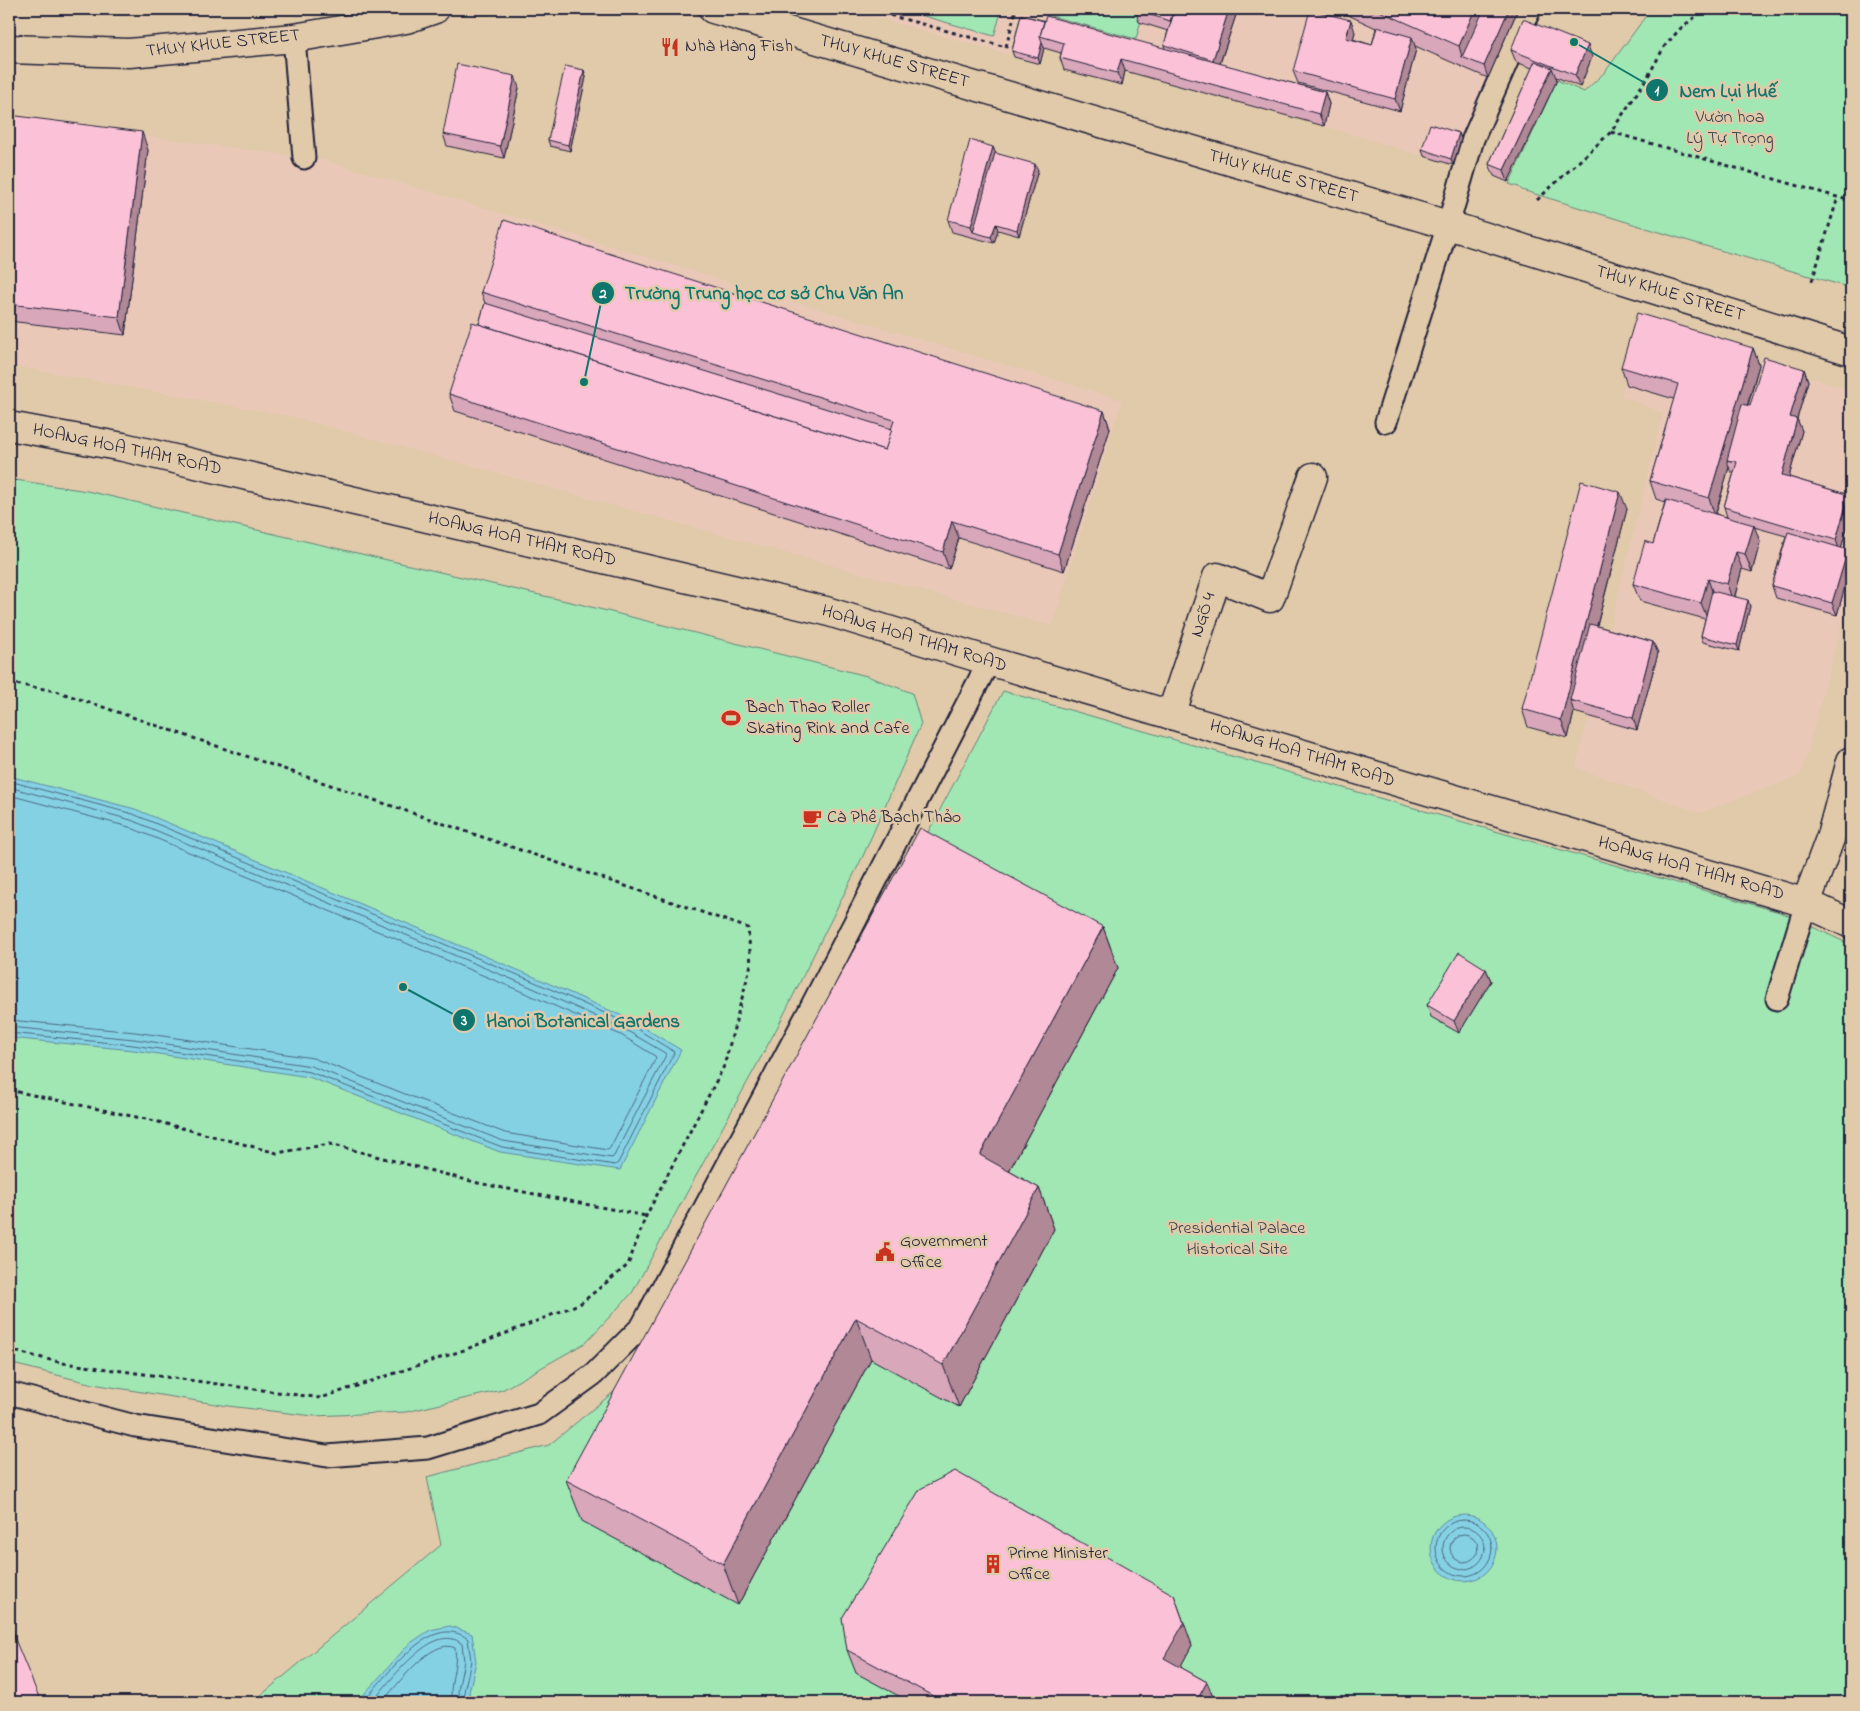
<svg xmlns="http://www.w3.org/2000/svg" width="1860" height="1711" viewBox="0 0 1860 1711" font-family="'Indie Flower',sans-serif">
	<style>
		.built { fill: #e9c8b8 }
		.green { fill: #a1e7b4; stroke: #628478 }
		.water { fill: #85d1e4; stroke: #5d8ba0 }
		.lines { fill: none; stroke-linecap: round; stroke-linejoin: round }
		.shore { stroke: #4a687f; stroke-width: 1 }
		.service-casing { stroke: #22223b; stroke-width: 25 }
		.minor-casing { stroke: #22223b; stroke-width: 31 }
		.secondary-casing { stroke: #22223b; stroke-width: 31 }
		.path { stroke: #22223b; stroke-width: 3; stroke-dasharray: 4 4; stroke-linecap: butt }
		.service { stroke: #e1caaa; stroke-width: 21 }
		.minor { stroke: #e1caaa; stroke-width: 28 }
		.secondary { stroke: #e1caaa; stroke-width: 28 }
		.wall { fill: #d8a7b9; stroke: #22223b; fill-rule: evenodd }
		.shaded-wall { fill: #b08896; stroke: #22223b }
		.building { fill: #fbc2d7; stroke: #22223b }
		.labels { text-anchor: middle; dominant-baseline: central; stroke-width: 5; stroke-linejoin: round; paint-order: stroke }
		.street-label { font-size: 18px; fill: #22223b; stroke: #e1caaa }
		.poi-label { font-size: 18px; fill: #22223b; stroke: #e1caaa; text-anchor: start }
		.park-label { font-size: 18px; fill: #35404d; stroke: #e1caaa }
		.leader { fill: none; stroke: #0f766e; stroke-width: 2 }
		.callout-dot { fill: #0f766e; stroke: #e1caaa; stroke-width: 2 }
		.mark-label { font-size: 15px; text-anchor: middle; font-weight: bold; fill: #fff }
		.callout-label { font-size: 19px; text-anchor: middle; font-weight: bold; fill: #0f766e; stroke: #e1caaa; stroke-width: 5; stroke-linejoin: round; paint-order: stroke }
	</style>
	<rect width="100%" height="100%" fill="#e1caaa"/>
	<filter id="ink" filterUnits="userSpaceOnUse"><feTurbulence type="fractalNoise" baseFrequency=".02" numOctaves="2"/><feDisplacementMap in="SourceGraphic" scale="10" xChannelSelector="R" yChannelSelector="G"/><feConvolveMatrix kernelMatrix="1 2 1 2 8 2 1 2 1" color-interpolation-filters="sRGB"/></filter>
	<g filter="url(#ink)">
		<g class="built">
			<path d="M847 9H1518L1461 139 1453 165 1324 126 1125 71 1132 45 1020 14 1009 55Z"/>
			<path d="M9 118 324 160 1122 400 1052 626 290 416 9 365Z"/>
			<path d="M1640 325 1851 390V589L1801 775 1699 813 1576 767 1663 413 1621 396Z"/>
		</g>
		<g class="green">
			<path d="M899 9H1002L994 36Z"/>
			<path d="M1025 9H1144L1136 39Z"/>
			<path d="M1651 9H1851V288L1702 245 1522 190 1519 187 1509 184 1557 80 1584 92 1605 72Z"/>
			<path d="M9 479 87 491 579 604 867 676 912 693 921 724 863 856 777 1028 632 1293 585 1343 502 1390 406 1412 314 1416 228 1406 93 1384 9 1363Z"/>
			<path d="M1003 691 1783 913 1851 945V1702H253L441 1545 427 1477 549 1445 644 1367Z"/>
		</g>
		<g class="water">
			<path d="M9 776 135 809 532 976 629 1019 681 1050 620 1170 500 1152 309 1077 133 1050 9 1038Z"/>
			<circle cx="1464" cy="1548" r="33"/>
			<path d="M450 1626 472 1634 476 1662 469 1692 471 1702H357L409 1644 430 1630Z"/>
		</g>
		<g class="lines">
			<g class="shore">
				<path d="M9 781 133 814 530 980 627 1023 673 1051 674 1053 618 1163 615 1165 502 1147 310 1072 133 1045 9 1033"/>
				<path d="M9 787 131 820 528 986 624 1029 665 1053 666 1055 614 1156 612 1158 503 1141 311 1066 134 1039 9 1027"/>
				<path d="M9 795 129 827 525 993 621 1035 655 1056 656 1058 610 1148 608 1150 505 1133 313 1058 135 1032 9 1020"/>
				<circle cx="1464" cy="1548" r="28"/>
				<circle cx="1464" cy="1548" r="21"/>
				<circle cx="1464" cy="1548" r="14"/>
				<path d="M363 1702C385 1678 431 1610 468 1639L471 1661 464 1692 466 1702"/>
				<path d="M372 1702C388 1684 434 1619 462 1644L464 1661 458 1691 460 1702"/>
				<path d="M382 1702C396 1687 432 1636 455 1648 458 1668 448 1683 452 1702"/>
			</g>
			<g class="service-casing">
				<g id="service">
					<path d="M294 38 304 158"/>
					<path d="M1386 422 1448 225 1473 139 1530 9"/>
					<path d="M1777 999 1806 903"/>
					<path d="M9 1393 135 1426 327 1456 428 1448 539 1414 594 1374 642 1326 809 1011 989 661"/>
				</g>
			</g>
			<g class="minor-casing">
				<path id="minor" d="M1171 715 1217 577 1270 598 1313 477"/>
			</g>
			<g class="secondary-casing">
				<g id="secondary">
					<path d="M713 9 1448 225 1851 351"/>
					<path d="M9 49 129 53 294 38 406 19 435 9"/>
					<path d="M9 426 123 447 826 611 989 661 1806 903 1851 924"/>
					<path d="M1806 903 1831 836 1851 761"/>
				</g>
			</g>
			<g class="path">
				<path d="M867 9 1006 47 1016 9"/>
				<path d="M1611 132 1851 201"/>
				<path d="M1537 200 1611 132 1647 78 1664 47 1680 29 1705 9"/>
				<path d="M1812 281 1838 197"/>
				<path d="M9 683 56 691 748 928 751 964 724 1066 646 1216 628 1265 581 1303 467 1349 321 1398 63 1363 9 1350"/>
				<path d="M9 1090 155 1121 277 1153 330 1144 478 1183 646 1216"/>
				<path d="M578 1702 595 1698 642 1702"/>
			</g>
			<use href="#service" class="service"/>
			<use href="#minor" class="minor"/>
			<use href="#secondary" class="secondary"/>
		</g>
		<g class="wall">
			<path d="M1238 9 1220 64 1325 92 1329 104 1324 126 1125 71 1122 85 1064 70 1060 58 1061 53 1044 48 1040 64 1014 57 1012 51 1021 15 1165 49 1164 45 1168 31 1139 22 1135 10Z"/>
			<path d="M1335 9H1518L1488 78 1467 69 1415 46 1416 49 1400 111 1298 83 1293 71 1355 32 1353 39 1372 45 1376 28Z"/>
			<path d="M1602 9H1613L1611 13Z"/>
			<path d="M1511 50 1592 57 1580 87 1556 77 1557 80 1508 182 1494 176 1489 164 1532 68 1516 62Z"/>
			<path d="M584 70 586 77 570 151 550 146 548 140Z"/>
			<path d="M519 88 504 158 447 146 443 134Z"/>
			<path d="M9 115 148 150 125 335 9 321Z"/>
			<path d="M1459 133 1461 139 1453 165 1424 156 1422 149Z"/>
			<path d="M993 147 995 153 1038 170 1019 236 998 230 994 243 952 232 948 220Z"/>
			<path d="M481 292 1104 411 1110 429 1064 571 959 538 949 569 455 411 449 394 479 324 485 303Z"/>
			<path d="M1753 348 1759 365 1748 406H1750L1804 369 1808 381 1797 419 1802 431 1789 477 1849 495 1851 502V514L1841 548 1851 559V565L1837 615 1776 598 1772 586 1786 536 1754 527 1760 542 1752 572 1742 569 1735 596 1750 606 1739 651 1703 642 1701 636 1705 619 1640 601 1633 584 1653 544 1665 502 1656 499 1650 481 1674 399 1627 385 1621 367ZM1729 467 1731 472H1734L1724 507 1727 517 1716 514Z"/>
			<path d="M1627 509 1597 626 1653 642 1658 653 1637 730 1574 712 1568 738 1528 727 1522 709Z"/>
			<path d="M1103 927 1118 968 1009 1171 1039 1188 1054 1229 959 1407 871 1359 738 1605 582 1521 566 1480Z"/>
			<path d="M1486 969 1491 981 1459 1033 1431 1017 1427 1005Z"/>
			<path d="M1192 1645 1180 1667 1207 1682 1215 1702H910L856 1673 847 1650Z"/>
		</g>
		<g class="shaded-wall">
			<path d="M1174 9H1182L1174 32 1170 21Z"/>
			<path d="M1229 9H1238L1217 72 1213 60Z"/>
			<path d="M1475 9H1493L1462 57 1459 46Z"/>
			<path d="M1509 9H1518L1488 78 1484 66Z"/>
			<path d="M1351 20 1355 32 1350 50 1346 38Z"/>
			<path d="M1412 37 1416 49 1400 111 1395 99Z"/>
			<path d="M1042 42 1044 48 1040 64 1038 58Z"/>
			<path d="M1588 45 1592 57 1580 87 1575 75Z"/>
			<path d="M1121 59 1125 71 1122 85 1117 73Z"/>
			<path d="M1552 68 1557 80 1508 182 1504 170Z"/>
			<path d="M584 70 586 77 570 151 568 145Z"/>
			<path d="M515 76 519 88 504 158 500 146Z"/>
			<path d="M1325 92 1329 104 1324 126 1319 114Z"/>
			<path d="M142 132 148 150 125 335 119 317Z"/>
			<path d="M1459 133 1461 139 1453 165 1451 159Z"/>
			<path d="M993 147 998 159 973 232 971 226Z"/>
			<path d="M1035 164 1038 170 1019 236 1017 230Z"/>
			<path d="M996 224 998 230 994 243 991 237Z"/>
			<path d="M1753 348 1759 365 1731 461 1727 460 1729 467 1715 516 1709 498Z"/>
			<path d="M1804 369 1808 381 1794 429 1790 417Z"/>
			<path d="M1104 411 1110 429 1064 571 1058 554Z"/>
			<path d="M1797 419 1802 431 1786 487 1782 475Z"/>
			<path d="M1620 492 1627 509 1577 702 1570 700 1574 712 1568 738 1561 720Z"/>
			<path d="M1849 495 1851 502V514L1840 552 1836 540Z"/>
			<path d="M952 521 959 538 949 569 943 552Z"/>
			<path d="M1754 525 1760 542 1752 572 1745 554Z"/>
			<path d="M1848 550 1851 559V565L1837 615 1832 603Z"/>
			<path d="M1736 552 1742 569 1733 602 1727 584Z"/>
			<path d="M1708 579 1714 597 1708 620 1701 603Z"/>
			<path d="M1748 600 1750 606 1739 651 1737 645Z"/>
			<path d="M1653 642 1658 653 1637 730 1633 718Z"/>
			<path d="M1103 927 1118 968 995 1197 980 1155Z"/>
			<path d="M1486 969 1491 981 1459 1033 1454 1021Z"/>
			<path d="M1039 1188 1054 1229 959 1407 943 1365Z"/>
			<path d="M856 1318 871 1359 738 1605 723 1564Z"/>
			<path d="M1174 1595 1192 1645 1173 1681 1164 1658Z"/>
			<path d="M9 1619 15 1636 14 1640 9 1626Z"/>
			<path d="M1207 1682 1215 1702H1196Z"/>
		</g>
		<g class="building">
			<path d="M1135 9H1174L1170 21 1135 10Z"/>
			<path d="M1175 9H1229L1213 60 1164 45Z"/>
			<path d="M1365 9H1372L1373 12Z"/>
			<path d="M1375 9H1475L1459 46Z"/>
			<path d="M1484 9H1509L1484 66 1462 57Z"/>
			<path d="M1310 10 1351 20 1346 38 1372 45 1377 27 1412 37 1395 99 1293 71Z"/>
			<path d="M1021 15 1044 21 1040 36 1042 42 1038 58 1012 51Z"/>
			<path d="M1046 16 1325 92 1319 114 1121 59 1117 73 1060 58 1064 43 1040 36Z"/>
			<path d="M1523 19 1588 45 1575 75 1511 50Z"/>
			<path d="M1535 61 1552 68 1504 170 1489 164Z"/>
			<path d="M457 64 515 76 500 146 443 134Z"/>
			<path d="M565 66 584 70 568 145 548 140Z"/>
			<path d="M9 115 142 132 119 317 9 304Z"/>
			<path d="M1430 124 1459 133 1451 159 1422 149Z"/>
			<path d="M970 140 993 147 971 226 948 220Z"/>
			<path d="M995 153 1035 164 1017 230 996 224 991 237 973 232Z"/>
			<path d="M504 220 1104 411 1058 554 952 521 943 552 449 394 472 322 885 450 894 420 481 292Z"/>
			<path d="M485 303 892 429 885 450 479 324Z"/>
			<path d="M1637 313 1753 348 1709 498 1650 481 1678 384 1621 367Z"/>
			<path d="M1764 357 1804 369 1790 417 1797 419 1782 475 1849 495 1836 540 1724 507 1737 462 1727 460 1742 404 1750 406Z"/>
			<path d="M1581 481 1620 492 1561 720 1522 709Z"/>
			<path d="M1666 500 1754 525 1745 554 1736 552 1727 584 1708 579 1701 603 1633 584 1645 541 1653 544Z"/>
			<path d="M1788 532 1848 550 1832 603 1772 586Z"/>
			<path d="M1712 591 1748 600 1737 645 1701 636Z"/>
			<path d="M1590 624 1653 642 1633 718 1570 700Z"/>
			<path d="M920 828 1103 927 980 1155 1039 1188 943 1365 856 1318 723 1564 566 1480Z"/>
			<path d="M1459 952 1486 969 1454 1021 1427 1005Z"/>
			<path d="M955 1471 1174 1595 1184 1623 1164 1658 1207 1682 1196 1702H944L847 1650 842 1618 920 1489Z"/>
			<path d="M9 1625 41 1702H9Z"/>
		</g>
	</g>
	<defs>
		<g id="restaurant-bare" transform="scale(1.5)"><path d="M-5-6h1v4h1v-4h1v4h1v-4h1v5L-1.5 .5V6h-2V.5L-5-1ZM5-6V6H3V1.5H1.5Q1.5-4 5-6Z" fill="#c8321e" stroke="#e1caaa" stroke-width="2.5" paint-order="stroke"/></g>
		<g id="stadium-bare" transform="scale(1.5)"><path d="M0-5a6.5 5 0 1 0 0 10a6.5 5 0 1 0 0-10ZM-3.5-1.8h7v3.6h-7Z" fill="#c8321e" stroke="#e1caaa" stroke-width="2.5" paint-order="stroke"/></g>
		<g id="cafe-bare" transform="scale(1.5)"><path d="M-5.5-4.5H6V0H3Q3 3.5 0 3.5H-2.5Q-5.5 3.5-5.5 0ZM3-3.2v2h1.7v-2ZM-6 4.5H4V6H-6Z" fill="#c8321e" stroke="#e1caaa" stroke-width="2.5" paint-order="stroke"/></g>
		<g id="civic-bare" transform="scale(1.5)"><path d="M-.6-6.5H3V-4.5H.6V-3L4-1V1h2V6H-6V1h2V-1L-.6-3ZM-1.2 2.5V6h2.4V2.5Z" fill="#c8321e" stroke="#e1caaa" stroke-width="2.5" paint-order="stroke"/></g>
		<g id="building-bare" transform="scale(1.5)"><path d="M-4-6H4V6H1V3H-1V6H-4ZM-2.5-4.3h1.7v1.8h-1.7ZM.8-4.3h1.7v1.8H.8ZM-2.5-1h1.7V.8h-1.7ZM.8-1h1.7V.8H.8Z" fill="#c8321e" stroke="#e1caaa" stroke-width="2.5" paint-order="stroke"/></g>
	</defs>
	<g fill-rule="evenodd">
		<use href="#restaurant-bare" x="670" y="47"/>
		<use href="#stadium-bare" x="731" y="718"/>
		<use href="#cafe-bare" x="812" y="818"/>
		<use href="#civic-bare" x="885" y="1252"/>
		<use href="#building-bare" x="993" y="1564"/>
	</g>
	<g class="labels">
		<g class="street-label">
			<text transform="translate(223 44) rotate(-6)">THUY KHUE STREET</text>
			<text transform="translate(894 62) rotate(16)">THUY KHUE STREET</text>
			<text transform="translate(1283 177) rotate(16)">THUY KHUE STREET</text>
			<text transform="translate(1670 294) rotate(17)">THUY KHUE STREET</text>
			<text transform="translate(127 450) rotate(12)">HOANG HOA THAM ROAD</text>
			<text transform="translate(522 540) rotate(13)">HOANG HOA THAM ROAD</text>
			<text transform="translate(1204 615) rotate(-72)">NGÕ 4</text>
			<text transform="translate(914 639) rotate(17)">HOANG HOA THAM ROAD</text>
			<text transform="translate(1302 754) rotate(17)">HOANG HOA THAM ROAD</text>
			<text transform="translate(1691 869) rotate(16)">HOANG HOA THAM ROAD</text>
		</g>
		<g class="poi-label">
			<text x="685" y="47">Nhà Hàng Fish</text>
			<text x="746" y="708">Bach Thao Roller<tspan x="746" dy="21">Skating Rink and Cafe</tspan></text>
			<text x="827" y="818">Cà Phê Bạch Thảo</text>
			<text x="900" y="1242">Government<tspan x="900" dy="21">Office</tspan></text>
			<text x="1008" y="1554">Prime Minister<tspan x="1008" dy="21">Office</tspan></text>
		</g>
		<g class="park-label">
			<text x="1730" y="118">Vườn hoa<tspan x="1730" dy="21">Lý Tự Trọng</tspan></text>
			<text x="1237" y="1229">Presidential Palace<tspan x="1237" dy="21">Historical Site</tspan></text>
		</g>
	</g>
	<path class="leader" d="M1574 42L1657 90M584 382L603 293M403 987L464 1020"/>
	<g class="callout-dot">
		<circle cx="1574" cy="42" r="5"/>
		<circle cx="584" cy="382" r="5"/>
		<circle cx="403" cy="987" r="5"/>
		<circle cx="1657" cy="90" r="12"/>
		<circle cx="603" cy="293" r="12"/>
		<circle cx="464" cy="1020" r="12"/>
	</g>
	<g class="mark-label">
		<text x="1657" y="95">1</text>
		<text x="603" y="298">2</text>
		<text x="464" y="1025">3</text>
	</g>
	<g class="callout-label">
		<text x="1728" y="97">Nem Lụi Huế</text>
		<text x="764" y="299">Trường Trung học cơ sở Chu Văn An</text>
		<text x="583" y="1027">Hanoi Botanical Gardens</text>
	</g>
	<rect width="1860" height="1711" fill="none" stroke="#e1caaa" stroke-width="30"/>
	<rect x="15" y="15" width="1830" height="1681" fill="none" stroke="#22223b" stroke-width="2" filter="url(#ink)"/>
</svg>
